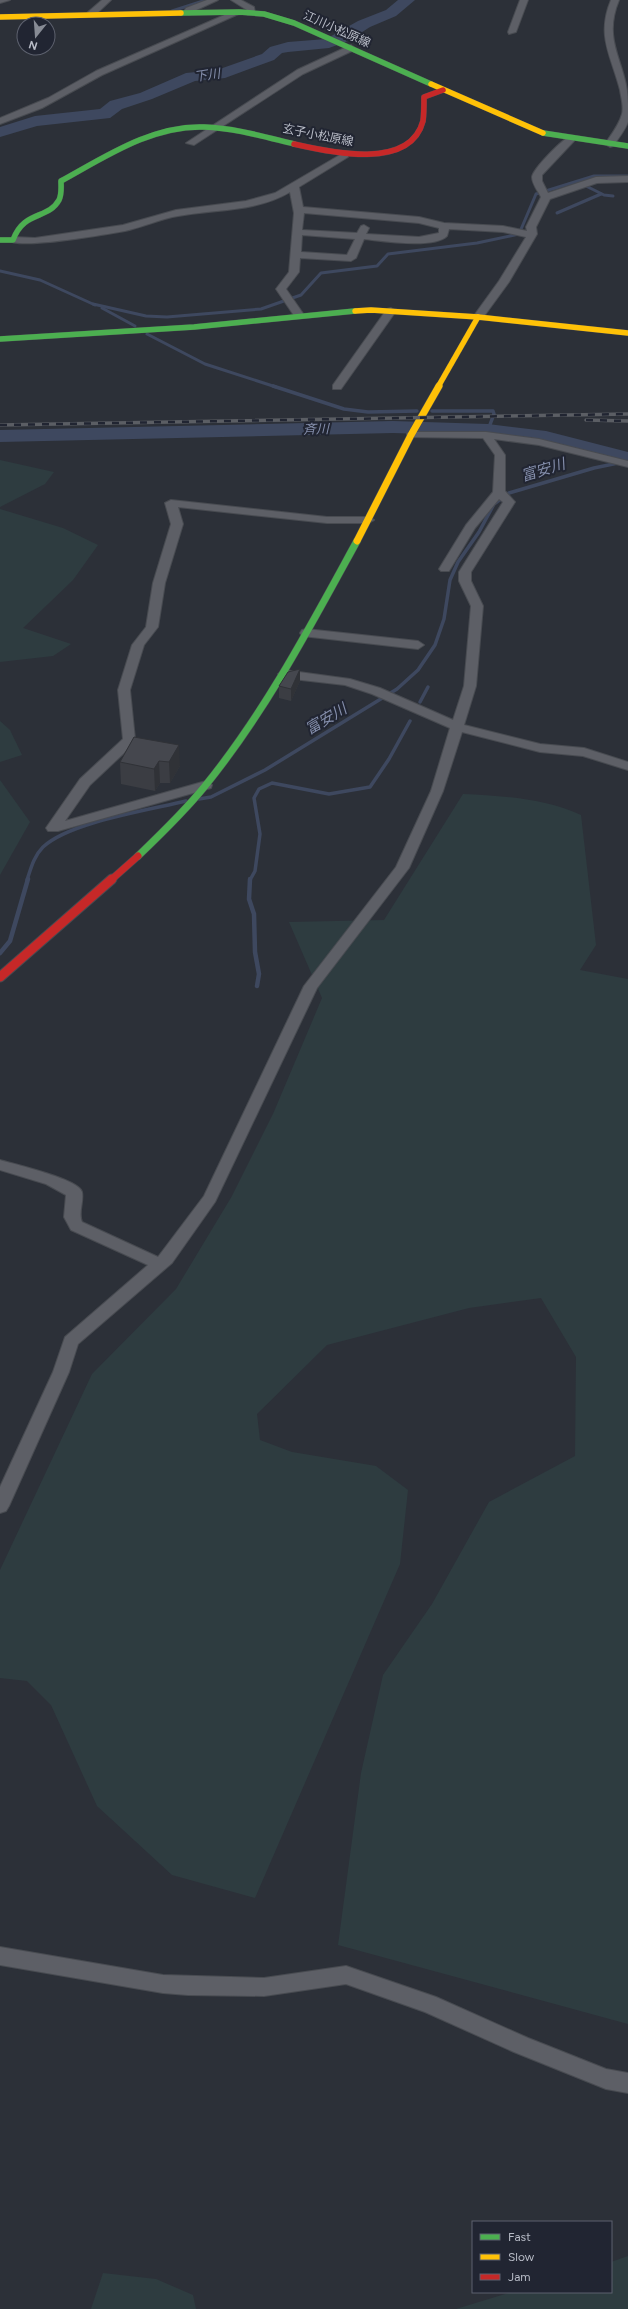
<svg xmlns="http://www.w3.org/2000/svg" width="628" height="2309" viewBox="0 0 628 2309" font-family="Figtree,'Noto Sans JP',sans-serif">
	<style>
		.green { fill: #2e3c40 }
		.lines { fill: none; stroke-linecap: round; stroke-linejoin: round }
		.stream-far2 { stroke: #3e485f; stroke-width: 3 }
		.stream-far1 { stroke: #3e485f; stroke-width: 3.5 }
		.stream { stroke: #3e485f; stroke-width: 4.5 }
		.river { fill: #3e485f; fill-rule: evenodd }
		.street-casing { stroke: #484b51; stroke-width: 2 }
		.fast-far1-casing { stroke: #484b51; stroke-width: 6 }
		.fast-casing { stroke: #484b51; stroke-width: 8 }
		.slow-far1-casing { stroke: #484b51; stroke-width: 6 }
		.slow-casing { stroke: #484b51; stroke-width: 8 }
		.jam-far2-casing { stroke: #484b51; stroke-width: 6 }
		.jam-far1-casing { stroke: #484b51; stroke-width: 8 }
		.jam-casing { stroke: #484b51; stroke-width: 11 }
		.street { fill: #5d5f66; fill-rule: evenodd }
		.fast-far1 { stroke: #4caf50; stroke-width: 5.5 }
		.fast { stroke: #4caf50; stroke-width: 7 }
		.slow-far1 { stroke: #ffc107; stroke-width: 5.5 }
		.slow { stroke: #ffc107; stroke-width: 7 }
		.jam-far2 { stroke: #c62828; stroke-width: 5.5 }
		.jam-far1 { stroke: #c62828; stroke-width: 7 }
		.jam { stroke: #c62828; stroke-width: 9 }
		.rail-casing { stroke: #5b5e64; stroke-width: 3.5 }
		.rail { stroke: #212532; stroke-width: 2.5; stroke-dasharray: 7; stroke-linecap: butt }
		.wall { fill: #3b3d43 }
		.shaded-wall { fill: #303237 }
		.building { fill: #45474e; stroke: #303237 }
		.labels { text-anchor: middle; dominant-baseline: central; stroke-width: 4; stroke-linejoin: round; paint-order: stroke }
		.far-street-label { font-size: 12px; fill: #b8bcc7; stroke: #212532 }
		.far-water-label { font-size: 13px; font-style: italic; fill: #848eab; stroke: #212532 }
		.water-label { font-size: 15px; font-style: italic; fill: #848eab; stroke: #212532 }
	</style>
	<rect width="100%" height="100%" fill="#2c3038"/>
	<g class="green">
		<path d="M0 460 54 472 45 484 0 507Z"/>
		<path d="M0 509 63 528 98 545 73 580 23 628 71 644 53 656 0 662Z"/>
		<path d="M0 721 10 730 22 755 0 762Z"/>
		<path d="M0 780 30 822 0 875Z"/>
		<path d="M463 794C503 796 544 798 581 815L596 945 580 970 628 979V2024L338 1945 361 1773 383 1675 432 1604 489 1502 575 1456 576 1357 541 1298 469 1308 327 1345 257 1414 260 1440 292 1452 376 1466 408 1490 400 1564 255 1898 172 1875 97 1806 51 1705 27 1681 0 1678V1570L92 1374 176 1289 232 1196 273 1114 322 998 289 922 384 920Z"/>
		<path d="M628 2256V2309H456L512 2292H611V2262Z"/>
		<path d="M103 2273 156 2279 193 2295 196 2309H91Z"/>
	</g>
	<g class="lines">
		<g class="stream-far2">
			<path d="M172 11 206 0"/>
			<path d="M586 186 604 195 613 196"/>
			<path d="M557 213 601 194"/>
			<path d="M0 271 40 280 95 305"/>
			<path d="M93 304 146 316 167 317 261 309 301 295 321 273 377 266 388 254 477 243 519 234 536 194 594 176H628"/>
			<path d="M102 308 135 326"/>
			<path d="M147 334 205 364 276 387"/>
		</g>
		<g class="stream-far1">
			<path d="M273 386 344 409 368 412 417 411"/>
			<path d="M432 411H493L494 414 488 430"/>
			<path d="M420 702 428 687"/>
			<path d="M199 799 211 797 265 770 397 689 418 670 435 645 444 619 450 580 458 562 479 532 494 504 509 493 594 468 628 461"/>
			<path d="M27 880C31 868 34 856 43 847 70 822 149 810 186 801"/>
			<path d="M250 880 255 871 260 834 254 798 259 789 272 783 329 794 370 787 389 759 410 721"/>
		</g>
		<g class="stream">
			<path d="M250 879 249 899 254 914 255 952 259 974 257 986"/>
			<path d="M0 953 10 941 28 879"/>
		</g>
		<g class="river">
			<path d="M398 0H415L396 16 370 27 348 41 329 48 288 52 282 53 274 60 225 78 195 81 152 99 122 109 110 118 37 126 0 137V127L35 116 100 109 110 101 140 93 186 73 217 70 262 54 270 47 288 42 326 39 358 21 386 10Z"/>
			<path d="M393 421 488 424 546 431 628 452V464L546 443 488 436 393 433 0 442V430Z"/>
		</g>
		<g class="street-casing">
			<g id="street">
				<path d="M0 0H10L0 3Z"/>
				<path d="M102 0H111L93 17H87V13Z"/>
				<path d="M207 0H218L192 12 190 15 183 13 186 8Z"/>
				<path d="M231 0H241L254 7 255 13 248 15 247 10Z"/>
				<path d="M520 0H528L516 32 509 34 508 32Z"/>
				<path d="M611 0H619C601 43 628 63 628 104 628 109 628 117 628 122 625 130 618 139 613 146L610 147 605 144C611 135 619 125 622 114 624 107 621 97 620 90 611 55 596 36 611 0Z"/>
				<path d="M236 10 243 12 102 75 42 108 0 124V118L48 98 96 71Z"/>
				<path d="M351 45 355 48 354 50 303 74 194 145 186 143 297 70Z"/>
				<path d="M571 136 574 137V141L542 175V181L548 193 596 177 628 176V182L597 183 550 199 536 227 537 234 509 282 482 319 478 320 473 317 499 281 526 237 503 232 449 229 447 236C434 249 383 241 364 239L356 258 351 261 300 258 299 272 286 289 304 315 299 318 295 317 276 289 289 272 294 213 290 192C257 212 215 209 178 216 160 219 143 227 125 231 108 234 17 250 8 240L13 237 35 238 123 225 176 210 246 201 275 193 345 152 348 153V157L299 187 303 207 419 217 444 223 503 226 527 231 526 227 541 197C538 191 532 184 532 177 533 169 563 138 571 136ZM304 213 419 223 439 228V233L419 237 366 234 369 228 364 225 361 226 357 233 302 230ZM302 235 355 239 347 255 301 252Z"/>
				<path d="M391 308 396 311 341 389H333V385L387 309Z"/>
				<path d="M411 432H486L539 439 628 461V467L539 445 494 439 505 455V491L515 502 471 572V581L483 606 476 686 464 725 540 744 584 748 628 762V770L583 756 540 752 462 732 443 791 409 868 317 988 215 1202 172 1263 78 1344 69 1372 9 1506 6 1511 0 1513V1487L53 1372 65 1337 148 1265 71 1230 64 1217 66 1195 46 1184 0 1170V1160C13 1164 79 1179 82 1192 84 1202 78 1212 82 1222L158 1257 204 1196 304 986 396 867 431 791 450 728 372 694 345 685 284 678 278 674 284 670 350 679 380 688 453 720 464 686 471 606 459 581V572L503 502 499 499 475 528 449 571H441L439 569 466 525 493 492 495 455 483 438 407 437V433Z"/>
				<path d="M171 500 327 517H368L374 520 368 523H327L178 507 183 524 165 583 158 627 144 645 130 690 135 739 124 753 90 785 65 821 206 781 212 785 211 788 58 831H48L46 828 80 779 123 739 118 690 132 645 146 627 153 583 171 524 165 503Z"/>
				<path d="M306 629 418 641 424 645 418 649 302 636 300 633 302 630Z"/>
				<path d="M0 1947 163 1975 264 1978 346 1966 436 1997 528 2038 606 2069 628 2073V2093L606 2089 514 2052 425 2012 346 1984 264 1996 188 1995 163 1993 0 1965Z"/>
			</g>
		</g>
		<g class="fast-far1-casing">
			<g id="fast-far1">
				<path d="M181 13 239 12 264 14 294 23 431 84"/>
				<path d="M543 133 628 146"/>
				<path d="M0 240H13C24 210 48 220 59 200 62 194 61 187 61 181 105 157 152 125 204 127 235 128 265 137 294 144"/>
				<path d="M0 339 194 327 355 311"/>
			</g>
		</g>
		<g class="fast-casing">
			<path id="fast" d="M138 856C161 834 185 811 205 786 266 711 311 625 357 541"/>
		</g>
		<g class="slow-far1-casing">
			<g id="slow-far1">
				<path d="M0 17 181 13"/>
				<path d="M431 84 543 133"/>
				<path d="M355 311 371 310 478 317 628 333"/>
				<path d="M438 387 478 317"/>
			</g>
		</g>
		<g class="slow-casing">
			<path id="slow" d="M357 541 411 435 439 386"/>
		</g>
		<g class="jam-far2-casing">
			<path id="jam-far2" d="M294 144C329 152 410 171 423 121 424 114 424 105 424 97L443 90"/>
		</g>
		<g class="jam-far1-casing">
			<path id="jam-far1" d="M111 880 138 856"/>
		</g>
		<g class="jam-casing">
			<path id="jam" d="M0 977 112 879"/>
		</g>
		<use href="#street" class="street"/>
		<use href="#fast-far1" class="fast-far1"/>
		<use href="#fast" class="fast"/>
		<use href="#slow-far1" class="slow-far1"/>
		<use href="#slow" class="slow"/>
		<use href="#jam-far2" class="jam-far2"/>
		<use href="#jam-far1" class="jam-far1"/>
		<use href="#jam" class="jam"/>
		<g class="rail-casing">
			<g id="rail">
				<path d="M586 420 628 421"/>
				<path d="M0 425 628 414"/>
			</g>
		</g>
		<use href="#rail" class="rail"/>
	</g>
	<g class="wall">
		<path d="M300 669V681L291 701 279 698V686Z"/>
		<path d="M134 737 180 766 170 783H160L155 791 121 784 120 762Z"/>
	</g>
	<g class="shaded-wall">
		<path d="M300 669V681L291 701V689Z"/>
		<path d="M179 745 180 766 170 783 169 762Z"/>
		<path d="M159 761 160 783 155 791 154 769Z"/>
	</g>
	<g class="building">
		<path d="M300 669 291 689 279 686 288 672Z"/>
		<path d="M134 737 179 745 169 762 159 761 154 769 120 762Z"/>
	</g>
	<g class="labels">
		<g class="far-street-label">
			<text transform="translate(337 29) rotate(24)">江川小松原線</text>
			<text transform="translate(318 135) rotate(11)">玄子小松原線</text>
		</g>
		<g class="far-water-label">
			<text transform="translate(207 75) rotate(-8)">下川</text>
			<text transform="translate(316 429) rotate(-1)">斉川</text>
		</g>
		<g class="water-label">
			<text transform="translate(543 470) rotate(-17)">富安川</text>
			<text transform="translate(326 719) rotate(-31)">富安川</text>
		</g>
	</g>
	<rect x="472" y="2221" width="140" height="72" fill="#212532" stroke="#5d616e"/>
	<rect x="480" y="2234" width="20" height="6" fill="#4caf50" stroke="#5d616e"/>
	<text x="508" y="2241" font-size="12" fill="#b8bcc7">Fast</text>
	<rect x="480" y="2254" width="20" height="6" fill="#ffc107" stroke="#5d616e"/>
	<text x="508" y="2261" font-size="12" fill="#b8bcc7">Slow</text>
	<rect x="480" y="2274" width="20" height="6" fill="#c62828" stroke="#5d616e"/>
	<text x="508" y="2281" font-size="12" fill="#b8bcc7">Jam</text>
	<g transform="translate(36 36) rotate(197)"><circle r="19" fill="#212532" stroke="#5d616e"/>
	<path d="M0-3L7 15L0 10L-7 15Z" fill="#878b95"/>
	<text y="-6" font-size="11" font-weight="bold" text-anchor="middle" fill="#b8bcc7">N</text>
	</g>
</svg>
